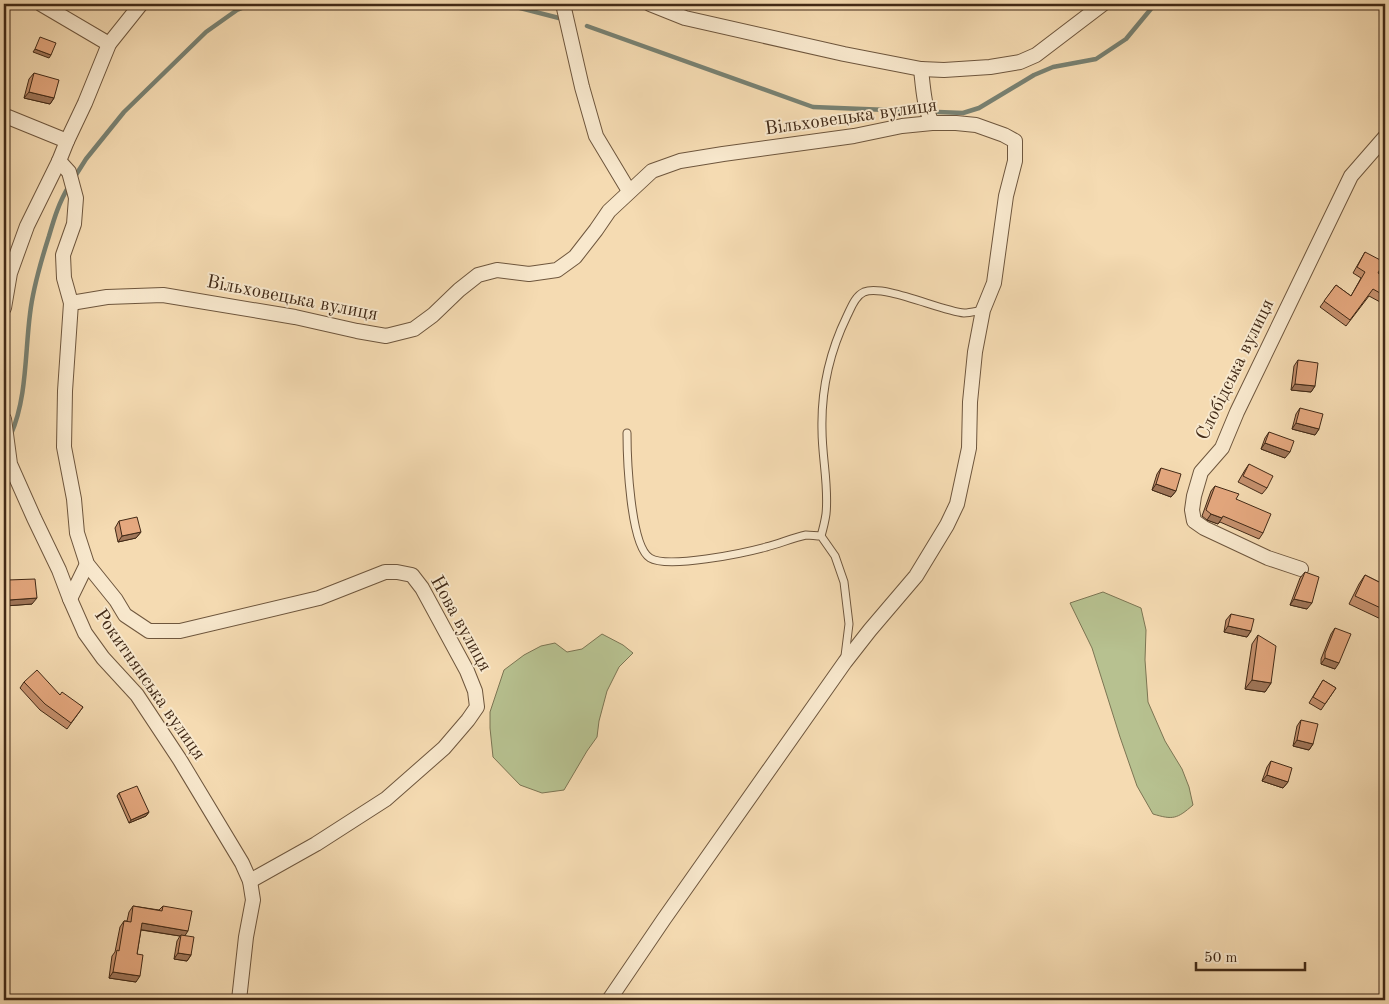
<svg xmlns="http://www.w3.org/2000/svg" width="1389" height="1004" viewBox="0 0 1389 1004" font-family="'Old Standard TT',serif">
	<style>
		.green { fill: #b7c190; stroke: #7c7553 }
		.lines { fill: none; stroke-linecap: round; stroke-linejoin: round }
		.stream { stroke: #788172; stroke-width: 4.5 }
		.service-casing { stroke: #6e563d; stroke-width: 9 }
		.minor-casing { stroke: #6e563d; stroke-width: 16 }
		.service { stroke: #f8e8cd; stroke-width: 7 }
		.minor { stroke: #f8e8cd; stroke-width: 14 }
		.wall { fill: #c5906d; stroke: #412916 }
		.shaded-wall { fill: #a07659; stroke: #412916 }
		.building { fill: #e5a87f; stroke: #412916 }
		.labels { text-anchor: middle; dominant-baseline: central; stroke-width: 4; stroke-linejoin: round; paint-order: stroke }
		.street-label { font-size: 19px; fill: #412916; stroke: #f8e8cd }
	</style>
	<rect width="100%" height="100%" fill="#f5dbb2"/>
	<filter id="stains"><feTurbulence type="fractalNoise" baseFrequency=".004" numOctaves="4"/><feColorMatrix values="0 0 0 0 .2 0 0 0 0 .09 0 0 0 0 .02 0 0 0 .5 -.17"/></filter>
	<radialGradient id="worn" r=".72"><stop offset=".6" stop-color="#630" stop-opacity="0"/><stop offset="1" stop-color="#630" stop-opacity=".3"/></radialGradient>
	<g class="green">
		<path d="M1103 592 1141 608 1146 630 1145 660 1148 702 1165 741 1182 769 1189 787 1193 805C1177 819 1173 820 1153 814L1137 786 1120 737 1092 648 1070 603Z"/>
		<path d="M602 634 623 645 633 653 619 667 607 691 599 721 597 737 587 751 564 790 542 793 520 785 493 757 490 728V712L504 670 524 655 541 646 555 643 567 652 582 649Z"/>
	</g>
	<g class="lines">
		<g class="stream">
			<path d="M504 4 559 18"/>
			<path d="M587 26 813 107 963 113 979 108 1034 75 1053 67 1096 59 1126 39 1155 4"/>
			<path d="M74 178 86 159 124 112 206 32 237 10 252 4"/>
			<path d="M11 434C27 398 25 352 30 314 33 287 41 261 49 236 54 219 59 202 69 186"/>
		</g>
		<g class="service-casing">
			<g id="service">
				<path d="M627 433C627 456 630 546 650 558 668 569 744 553 766 547 779 544 792 538 806 535 811 535 816 536 821 536L835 556 844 582 849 624 845 656"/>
				<path d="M821 536C823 529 825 521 826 514 829 486 822 458 822 430 821 391 830 351 847 316 851 308 855 296 864 292 884 284 941 311 964 313 970 313 977 311 983 310"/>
			</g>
		</g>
		<g class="minor-casing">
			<g id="minor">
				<path d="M41 4 109 44"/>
				<path d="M563 4 582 87 596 136 629 191"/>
				<path d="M650 4 685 18 844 54 921 69 944 70 990 67 1020 62 1036 55 1103 4"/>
				<path d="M921 69C923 87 924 107 932 123"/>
				<path d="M4 117H8L67 141"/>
				<path d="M59 161 69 172 76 198 74 224 63 255 64 278 71 303 65 391 64 447 74 499 77 533 87 564 116 600 125 615 149 631H180L319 598 385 572H397L412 575 422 588 467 671 475 691 477 707 468 720 444 748 386 799 316 844 250 881"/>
				<path d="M71 303 107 297 163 295 295 317 357 331 386 336 414 329 433 315 459 290 478 275 497 270 529 274 557 270 575 257 596 230 609 211 652 171 680 161 723 154 854 136 902 126 932 123H956L976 125 1004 135 1015 141V161L1006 196 994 283 983 310 975 352 970 402 969 448 957 504 947 525 916 576 870 630 845 662 664 919 609 1000"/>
				<path d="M4 308 10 273 27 226 59 161 67 141 85 103 109 44 141 4"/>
				<path d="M4 419 10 464 34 518 59 570 70 599 85 633 103 658 137 695 180 760 242 863 250 881 253 900 246 937 239 1000"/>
				<path d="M1301 569 1268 558 1204 528 1194 521 1192 510 1194 496 1201 472 1222 448 1237 412 1351 176 1385 137"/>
				<path d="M70 599 87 564"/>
			</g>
		</g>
		<use href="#service" class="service"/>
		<use href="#minor" class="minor"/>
	</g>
	<g class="wall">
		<path d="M34 73 54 98 50 104 24 98 29 79Z"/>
		<path d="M1365 252 1378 273 1385 277V299L1382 303 1369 296 1346 326 1320 307 1336 285 1351 296 1361 278 1353 273Z"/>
		<path d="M1298 360 1315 386 1311 392 1291 390 1294 366Z"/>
		<path d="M1300 408 1319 429 1315 435 1292 429 1296 414Z"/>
		<path d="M1269 432 1285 458 1261 449 1265 438Z"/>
		<path d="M1249 464 1267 488 1262 494 1238 482 1245 470Z"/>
		<path d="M1161 468 1176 491 1171 497 1152 490 1157 474Z"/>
		<path d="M1215 486 1236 499 1263 533 1259 539 1220 522 1218 524 1207 520 1202 516 1211 491Z"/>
		<path d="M119 521 141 532 136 538 118 542 115 528Z"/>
		<path d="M1305 572 1307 609 1290 605 1300 578Z"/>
		<path d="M1365 575 1385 585V621L1349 604 1359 584Z"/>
		<path d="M8 580 32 604 5 606 4 586Z"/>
		<path d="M1231 614 1251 631 1247 637 1224 632 1226 620Z"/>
		<path d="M1335 628V669L1321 664V659L1331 634Z"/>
		<path d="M1258 635 1271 683 1265 692 1245 689 1252 644Z"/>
		<path d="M1323 680 1336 688 1321 710 1309 703Z"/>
		<path d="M24 682 60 695 83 707 67 729 40 710 20 688Z"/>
		<path d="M1301 720 1313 744 1309 750 1293 746 1297 726Z"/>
		<path d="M1271 761 1288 782 1283 788 1262 781 1267 767Z"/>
		<path d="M119 793 149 812 146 816 129 823 117 796Z"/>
		<path d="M133 906 159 910 163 906 185 936 191 955 187 961 174 959 177 941 180 936 141 930 137 954 136 982 109 978 112 956 115 952 120 927 124 921H127L129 912Z"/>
	</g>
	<g class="shaded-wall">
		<path d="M35 49 51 55 49 58 33 52Z"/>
		<path d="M29 92 54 98 50 104 24 98Z"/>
		<path d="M1295 384 1315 386 1311 392 1291 390Z"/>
		<path d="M1296 423 1319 429 1315 435 1292 429Z"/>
		<path d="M1265 443 1290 452 1285 458 1261 449Z"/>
		<path d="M1156 484 1176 491 1171 497 1152 490Z"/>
		<path d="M1211 514 1222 518 1218 524 1207 520Z"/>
		<path d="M141 532 136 538 118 542 122 536Z"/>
		<path d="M37 598 32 604 5 606 9 600Z"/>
		<path d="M1294 599 1312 603 1307 609 1290 605Z"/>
		<path d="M1228 626 1251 631 1247 637 1224 632Z"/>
		<path d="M1325 658 1339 663 1335 669 1321 664Z"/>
		<path d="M1252 680 1271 683 1265 692 1245 689Z"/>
		<path d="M1297 740 1313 744 1309 750 1293 746Z"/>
		<path d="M1267 775 1288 782 1283 788 1262 781Z"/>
		<path d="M149 812 146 816 129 823 131 820Z"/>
		<path d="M142 923 188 931 184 937 181 935 180 936 137 929Z"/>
		<path d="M178 953 191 955 187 961 174 959Z"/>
		<path d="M113 972 140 976 136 982 109 978Z"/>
	</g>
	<g class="building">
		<path d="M40 37 56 43 51 55 35 49Z"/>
		<path d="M34 73 59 80 54 98 29 92Z"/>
		<path d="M1365 252 1384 262 1378 273 1385 277V296L1373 289 1350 320 1324 301 1336 285 1351 296 1365 272 1357 267Z"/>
		<path d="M1298 360 1318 363 1315 386 1295 384Z"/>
		<path d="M1300 408 1323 414 1319 429 1296 423Z"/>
		<path d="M1269 432 1294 441 1290 452 1265 443Z"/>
		<path d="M1249 464 1273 476 1267 488 1243 476Z"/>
		<path d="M1161 468 1181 474 1176 491 1156 484Z"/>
		<path d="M1215 486 1239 494 1236 499 1271 514 1263 533 1223 516 1222 518 1211 514 1206 510Z"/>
		<path d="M137 517 141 532 122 536 119 521Z"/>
		<path d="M1305 572 1319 577 1312 603 1294 599Z"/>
		<path d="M1365 575 1385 585V610L1355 596Z"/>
		<path d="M35 579 37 598 9 600 8 580Z"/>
		<path d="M1231 614 1254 619 1251 631 1228 626Z"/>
		<path d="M1335 628 1351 634 1339 663 1325 658V653Z"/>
		<path d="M1258 635 1276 646 1271 683 1252 680Z"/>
		<path d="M37 670 60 695 62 692 83 707 71 723 45 704 24 682Z"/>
		<path d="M1323 680 1336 688 1325 704 1313 697Z"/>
		<path d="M1301 720 1318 724 1313 744 1297 740Z"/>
		<path d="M1271 761 1292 768 1288 782 1267 775Z"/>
		<path d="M137 786 149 812 131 820 119 793Z"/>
		<path d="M133 906 162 911 163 906 192 911 188 931 142 923 137 954 143 955 140 976 113 972 117 950 119 951 124 921 131 922Z"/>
		<path d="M181 935 194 937 191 955 178 953Z"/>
		<path d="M118 995 144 999V1000H118Z"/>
	</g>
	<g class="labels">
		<g class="street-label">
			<text transform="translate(851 118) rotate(-8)">Вільховецька вулиця</text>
			<text transform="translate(292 299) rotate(11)">Вільховецька вулиця</text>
			<text transform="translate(1236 370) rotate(-64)">Слобідська вулиця</text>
			<text transform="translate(460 624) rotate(61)">Нова вулиця</text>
			<text transform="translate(149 685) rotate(55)">Рокитнянська вулиця</text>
		</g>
	</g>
	<rect width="1389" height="1004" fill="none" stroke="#f5dbb2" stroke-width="20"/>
	<rect x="5" y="5" width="1379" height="994" fill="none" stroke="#412916" stroke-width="2.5"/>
	<rect x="10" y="10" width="1369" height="984" fill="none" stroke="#412916"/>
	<path d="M1196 962v8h109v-8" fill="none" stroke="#412916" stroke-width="2.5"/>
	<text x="1204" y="962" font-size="15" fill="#412916" stroke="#f8e8cd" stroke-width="4" paint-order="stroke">50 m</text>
	<rect width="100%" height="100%" filter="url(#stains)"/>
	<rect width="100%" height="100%" fill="url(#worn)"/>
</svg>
